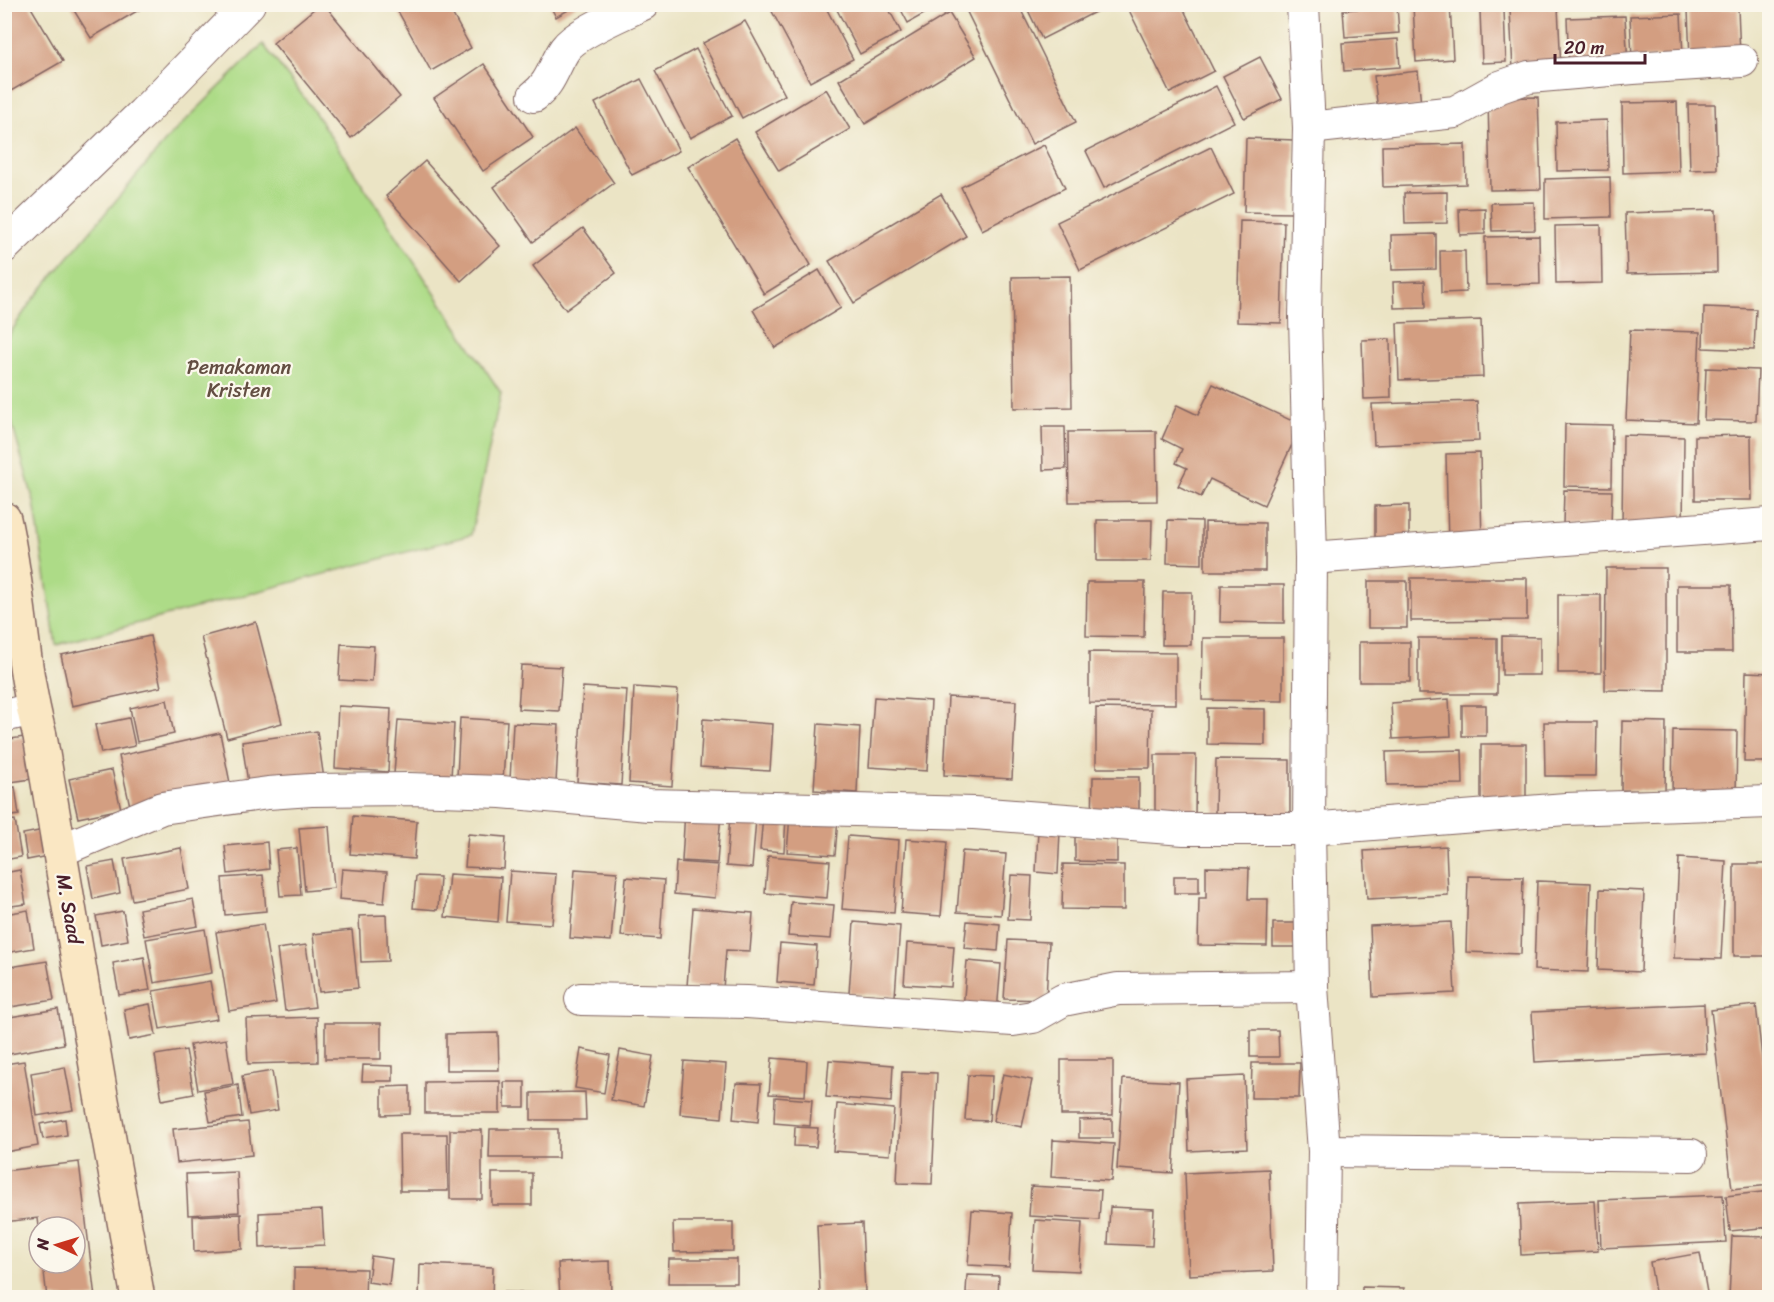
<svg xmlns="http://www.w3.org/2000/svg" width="1774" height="1302" viewBox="0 0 1774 1302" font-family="Sriracha,sans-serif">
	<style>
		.green { fill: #addb87; stroke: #7c7d59; stroke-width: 1.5 }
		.building { fill: #d39e81 }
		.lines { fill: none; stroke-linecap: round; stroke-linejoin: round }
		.street-casing { stroke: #826461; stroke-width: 34 }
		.secondary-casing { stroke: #826461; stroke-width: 36 }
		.street { stroke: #fff; stroke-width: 32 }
		.secondary { stroke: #fae7c3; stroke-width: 33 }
		.labels { text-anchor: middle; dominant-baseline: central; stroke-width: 4.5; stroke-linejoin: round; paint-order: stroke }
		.park-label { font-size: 20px; fill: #634e42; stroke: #fbf7ec }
		.street-label { font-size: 20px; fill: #4a1f2b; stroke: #fbf7ec }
	</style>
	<rect width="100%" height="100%" fill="#fbf7ec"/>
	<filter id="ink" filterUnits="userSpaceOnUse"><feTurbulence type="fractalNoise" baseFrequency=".0167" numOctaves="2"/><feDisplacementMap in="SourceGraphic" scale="12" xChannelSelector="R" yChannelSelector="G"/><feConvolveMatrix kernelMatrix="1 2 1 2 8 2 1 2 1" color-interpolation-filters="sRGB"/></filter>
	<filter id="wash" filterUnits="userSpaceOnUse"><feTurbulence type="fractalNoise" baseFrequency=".008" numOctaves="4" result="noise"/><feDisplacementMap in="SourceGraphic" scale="24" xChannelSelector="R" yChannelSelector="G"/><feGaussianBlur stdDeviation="1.35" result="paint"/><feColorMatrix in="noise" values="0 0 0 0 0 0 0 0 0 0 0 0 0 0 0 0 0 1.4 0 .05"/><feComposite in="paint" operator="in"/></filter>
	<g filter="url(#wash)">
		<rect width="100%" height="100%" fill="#ebe4c5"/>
		<path class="green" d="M263 44 309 104 501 393 471 535 56 645 34 502 5 399V341L30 303 169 137Z"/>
		<g id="blocks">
			<g class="building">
				<path d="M4 4H29L63 61 4 95Z"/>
				<path d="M70 4H149L91 38Z"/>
				<path d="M320 4H324L400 97 351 138 273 43Z"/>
				<path d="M394 4H447L471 48 431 71Z"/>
				<path d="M549 4H579L556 17Z"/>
				<path d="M768 4H824L853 59 810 82Z"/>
				<path d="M834 4H886L901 32 860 54Z"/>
				<path d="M898 4H942L908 23Z"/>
				<path d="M977 4H1018L1076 122 1032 144 966 10Z"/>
				<path d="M1025 4H1103L1105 7 1042 39Z"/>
				<path d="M1126 4H1181L1214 71 1170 93Z"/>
				<path d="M1450 4 1453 59 1416 62 1413 5Z"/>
				<path d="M1593 4H1626V6L1593 8Z"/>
				<path d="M1397 6 1399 33 1345 37 1343 10Z"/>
				<path d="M1558 7 1561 69 1513 71 1510 9Z"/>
				<path d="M1738 8 1740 56 1690 59 1688 10Z"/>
				<path d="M1504 10 1506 62 1482 63 1480 11Z"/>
				<path d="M949 13 976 57 865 124 839 80Z"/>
				<path d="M1681 14 1683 56 1632 59 1630 16Z"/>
				<path d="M1625 16 1628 64 1569 67 1567 18Z"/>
				<path d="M745 21 785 95 742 118 703 43Z"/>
				<path d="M1398 39 1400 67 1344 71 1342 43Z"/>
				<path d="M696 49 732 116 690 138 655 71Z"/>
				<path d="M1260 57 1282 99 1244 118 1223 76Z"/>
				<path d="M484 64 533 137 483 171 434 98Z"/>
				<path d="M1418 71 1421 106 1378 111 1374 76Z"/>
				<path d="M641 79 679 151 632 175 595 103Z"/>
				<path d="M1216 86 1234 122 1104 188 1086 151Z"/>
				<path d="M826 89 850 129 779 171 755 132Z"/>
				<path d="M1538 97 1541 189 1490 190 1488 98Z"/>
				<path d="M1677 102 1679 171 1623 173 1622 103Z"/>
				<path d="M1688 104H1715L1717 169 1690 170Z"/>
				<path d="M1607 120 1608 170 1557 171 1556 122Z"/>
				<path d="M575 128 614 183 533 242 494 187Z"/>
				<path d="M735 138 811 265 764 294 688 167Z"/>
				<path d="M1246 138 1294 140 1292 213 1244 212Z"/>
				<path d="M1465 144 1466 184 1383 187 1382 146Z"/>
				<path d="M1044 145 1065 188 982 230 961 187Z"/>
				<path d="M1211 147 1234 194 1080 270 1057 222Z"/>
				<path d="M425 161 500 246 461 281 386 196Z"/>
				<path d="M1610 177 1611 217 1545 219V179Z"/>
				<path d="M1447 192V223L1405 224 1404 193Z"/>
				<path d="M941 194 966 236 854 303 829 261Z"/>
				<path d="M1534 202 1535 230 1492 231 1491 203Z"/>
				<path d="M1485 208V234L1460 235 1459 209Z"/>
				<path d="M1716 210 1717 272 1627 274 1625 213Z"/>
				<path d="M1240 221 1284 222 1281 323 1237 322Z"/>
				<path d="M1601 225 1602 283 1556 284 1555 226Z"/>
				<path d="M583 228 616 273 566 310 533 266Z"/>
				<path d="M1436 234V269L1392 270 1391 235Z"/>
				<path d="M1539 236 1540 284 1486 285 1485 237Z"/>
				<path d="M1440 251H1465L1466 292 1441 293Z"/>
				<path d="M819 270 841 308 775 348 753 310Z"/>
				<path d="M1070 276 1072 407 1014 408 1012 277Z"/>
				<path d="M1425 281 1426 307 1394 308 1393 282Z"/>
				<path d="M1704 307 1756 309 1754 350 1703 348Z"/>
				<path d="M1481 320 1483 377 1399 380 1397 323Z"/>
				<path d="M1630 330 1700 332 1696 423 1626 420Z"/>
				<path d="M1390 339 1391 398 1364 399 1362 340Z"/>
				<path d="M1706 368 1758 370 1756 421 1704 420Z"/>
				<path d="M1213 384 1301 425 1264 505 1210 479 1201 497 1178 486 1187 468 1176 463 1182 449 1162 439 1177 405 1198 415Z"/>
				<path d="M1477 401 1479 441 1374 445 1372 404Z"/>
				<path d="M1565 424 1612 425 1611 487 1564 486Z"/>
				<path d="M1042 427H1065L1066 469 1043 470Z"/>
				<path d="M1156 431 1157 501 1069 502 1068 432Z"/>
				<path d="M1623 435 1684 437 1683 528H1622Z"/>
				<path d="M1751 435 1752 500H1695V436Z"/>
				<path d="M1480 453 1482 545H1448L1446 454Z"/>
				<path d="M1564 490 1612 491 1611 526 1563 525Z"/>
				<path d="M1409 505V548H1375V506Z"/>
				<path d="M1097 520H1152L1151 561H1097Z"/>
				<path d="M1168 520 1202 521V564L1167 563Z"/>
				<path d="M1205 522 1265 523V571H1205Z"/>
				<path d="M1606 568H1666V691L1605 690Z"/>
				<path d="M1411 578H1527V620L1411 621Z"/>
				<rect x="1368" y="581" width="39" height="47"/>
				<path d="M1087 582H1145L1144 637 1086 636Z"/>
				<path d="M1221 585H1284V623L1220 622Z"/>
				<path d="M1677 585H1731L1732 652H1677Z"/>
				<path d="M1163 592H1192L1191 645H1162Z"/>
				<rect x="1558" y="595" width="43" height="78"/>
				<path d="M256 622 282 723 227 738 201 637Z"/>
				<path d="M150 636 161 687 72 706 61 655Z"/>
				<path d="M1502 636 1540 637V675H1502Z"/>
				<path d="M1203 638H1283V701L1202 700Z"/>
				<rect x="1418" y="638" width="79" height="56"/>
				<rect x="1359" y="642" width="51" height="40"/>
				<path d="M341 644 374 646 372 682 339 680Z"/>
				<path d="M1089 652 1176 653V704L1089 703Z"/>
				<path d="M521 665 562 667 559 711 518 709Z"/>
				<path d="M1746 672 1770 673V762H1744Z"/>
				<path d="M583 687 627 690 621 785 577 782Z"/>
				<path d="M634 687 678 690 672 786 629 783Z"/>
				<path d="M874 697 931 701 927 771 869 767Z"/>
				<path d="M948 697 1016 701 1012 779 944 775Z"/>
				<path d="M1449 699 1451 736 1393 739 1391 703Z"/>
				<path d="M167 700 174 734 137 742 130 708Z"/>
				<rect x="1462" y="705" width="24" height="31"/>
				<path d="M338 706 391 709 388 772 335 768Z"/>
				<path d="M1096 708 1151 709 1150 768H1096Z"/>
				<path d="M1207 708 1265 709V745L1207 744Z"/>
				<path d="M129 718 135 746 101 753 95 725Z"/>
				<path d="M460 718 507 721 503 780 457 777Z"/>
				<path d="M703 719 773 724 770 771 700 767Z"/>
				<path d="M398 720 454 724 451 778 394 774Z"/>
				<path d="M1622 721 1666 722 1665 791 1621 790Z"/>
				<path d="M1544 722H1597L1596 776H1545Z"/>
				<path d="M513 723 559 725 556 783 510 780Z"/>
				<path d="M818 724 860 727 857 793 814 790Z"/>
				<path d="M1673 730 1737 731 1736 797 1672 795Z"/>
				<path d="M317 731 324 779 249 790 242 742Z"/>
				<path d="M220 733 230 783 130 806 119 756Z"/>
				<path d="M24 737 31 779 4 783V740Z"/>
				<rect x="1481" y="744" width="45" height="64"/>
				<path d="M1462 750 1463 784 1387 785 1386 752Z"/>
				<path d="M1155 755H1196L1195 815H1155Z"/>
				<path d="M1216 759 1290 760V814L1215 813Z"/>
				<path d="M112 770 121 809 78 818 69 779Z"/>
				<path d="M1093 777H1139V822L1092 821Z"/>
				<path d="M15 787 19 815 4 817V789Z"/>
				<path d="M685 810 721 813 717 863 682 861Z"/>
				<path d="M790 815 838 819 835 855 787 852Z"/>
				<path d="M353 816 417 821 414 859 350 854Z"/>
				<path d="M763 816 786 818 784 852 760 850Z"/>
				<path d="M730 817 756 819 752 868 726 866Z"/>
				<path d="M15 820 21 857 4 860V821Z"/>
				<path d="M329 826 334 888 305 891 299 828Z"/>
				<path d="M1038 829 1060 831 1058 874 1036 872Z"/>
				<path d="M44 830 48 856 27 860 23 834Z"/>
				<path d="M468 834 506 837 504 869 465 867Z"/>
				<path d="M848 836 899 840 894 913 842 909Z"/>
				<path d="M1075 837 1117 838V862L1075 861Z"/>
				<path d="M906 839 947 842 941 916 901 913Z"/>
				<path d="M267 842 269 869 228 874 225 846Z"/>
				<path d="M1446 846 1448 895 1367 899 1364 851Z"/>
				<path d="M181 848 189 889 132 900 124 859Z"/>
				<path d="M297 848 301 895 280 896 276 850Z"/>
				<path d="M962 851 1006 854 1001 915 957 912Z"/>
				<path d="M768 856 830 861 827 898 765 893Z"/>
				<path d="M1679 858 1726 861 1721 959 1674 958Z"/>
				<path d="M114 861 120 893 93 899 87 866Z"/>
				<path d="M676 862 718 865 715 898 674 894Z"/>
				<path d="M1063 864 1124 865V910L1062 909Z"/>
				<rect x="1734" y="864" width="36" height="92"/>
				<path d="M1206 867 1249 868 1248 899H1268L1267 946 1198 945 1199 898H1206Z"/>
				<path d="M342 869 387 872 384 903 339 899Z"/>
				<path d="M575 869 617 872 611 941 570 938Z"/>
				<path d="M20 870 26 904 4 907V873Z"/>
				<path d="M510 871 556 874 552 924 506 921Z"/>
				<path d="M449 874 501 877 498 922 445 917Z"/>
				<path d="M263 875 266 911 225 915 222 878Z"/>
				<path d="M1011 875 1032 876 1030 920 1008 919Z"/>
				<path d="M416 876 440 877 438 910 413 908Z"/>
				<rect x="1174" y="876" width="25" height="17"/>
				<path d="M1468 876 1523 877 1521 954 1466 952Z"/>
				<path d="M626 877 664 880 660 939 621 936Z"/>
				<path d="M1537 881 1591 883 1588 972 1534 970Z"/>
				<path d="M1600 889 1644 891 1641 972 1598 970Z"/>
				<path d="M193 899 198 926 144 936 139 909Z"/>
				<path d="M791 902 834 905 831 939 788 936Z"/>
				<path d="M693 908 753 913 750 951 726 950 723 989 687 986Z"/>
				<path d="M28 910 34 948 5 953V914Z"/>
				<path d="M123 911 128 940 101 945 96 916Z"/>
				<path d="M386 915 388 961 361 962 359 916Z"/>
				<path d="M967 921 1000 924 998 951 964 948Z"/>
				<path d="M854 922 900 926 895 996 849 993Z"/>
				<path d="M1451 922 1455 993 1373 997 1370 926Z"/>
				<rect x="1273" y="923" width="33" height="24"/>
				<path d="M263 924 276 1003 229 1011 216 932Z"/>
				<path d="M205 929 212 973 154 983 146 939Z"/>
				<path d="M352 930 358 988 319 992 313 934Z"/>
				<path d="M1008 940 1049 942 1046 1000 1004 999Z"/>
				<path d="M780 943 817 946 814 985 777 982Z"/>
				<path d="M907 943 954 946 951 987 904 984Z"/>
				<path d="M306 945 315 1007 285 1011 277 949Z"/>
				<path d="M144 957 150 990 119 995 113 963Z"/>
				<path d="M47 961 54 1000 4 1008V968Z"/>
				<path d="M967 961 1001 964 997 1012 963 1009Z"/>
				<path d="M210 981 217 1019 160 1029 153 991Z"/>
				<path d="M150 1004 156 1035 129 1040 124 1009Z"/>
				<path d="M1704 1004 1706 1053 1535 1062 1532 1012Z"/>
				<path d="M1756 1005 1770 1127V1185L1732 1189 1711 1010Z"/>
				<path d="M58 1009 64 1044 4 1055V1018Z"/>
				<path d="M317 1017 318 1062 248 1064 246 1019Z"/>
				<rect x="325" y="1023" width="56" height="36"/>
				<path d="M1250 1030H1278L1279 1057H1250Z"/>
				<path d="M498 1033 499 1070H446V1034Z"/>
				<path d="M226 1039 233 1084 198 1090 190 1045Z"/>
				<path d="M581 1049 610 1055 604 1093 575 1088Z"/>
				<path d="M186 1050 194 1094 162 1100 155 1055Z"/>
				<path d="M620 1050 653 1056 644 1106 611 1100Z"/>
				<path d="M772 1058 807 1061 805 1096 769 1094Z"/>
				<path d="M829 1060 893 1065 891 1102 826 1097Z"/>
				<rect x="1061" y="1060" width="52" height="55"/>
				<path d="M24 1061 38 1146 5 1152V1064Z"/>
				<path d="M684 1061 726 1064 722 1118 680 1114Z"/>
				<path d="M1252 1063H1300L1299 1098H1251Z"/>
				<path d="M363 1065 393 1066V1081H362Z"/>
				<path d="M65 1067 73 1110 37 1116 31 1073Z"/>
				<path d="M272 1071 278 1110 249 1115 242 1076Z"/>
				<path d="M902 1072 937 1073 932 1184 897 1183Z"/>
				<path d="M1003 1074 1032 1080 1022 1127 993 1121Z"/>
				<path d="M968 1075 992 1076 989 1121 965 1120Z"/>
				<path d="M1244 1076 1247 1148 1189 1151 1186 1079Z"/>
				<path d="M1123 1079 1179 1082 1173 1173 1117 1169Z"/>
				<path d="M500 1081V1113H425V1082Z"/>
				<path d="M504 1082H525V1107H505Z"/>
				<path d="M736 1083 761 1084 758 1122 733 1119Z"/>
				<path d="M238 1085 242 1117 210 1122 204 1091Z"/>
				<path d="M410 1086V1114L382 1115V1087Z"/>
				<path d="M585 1092 586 1120H531V1093Z"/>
				<path d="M775 1097 812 1100 810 1126 774 1123Z"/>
				<path d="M837 1104 894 1109 890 1155 833 1151Z"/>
				<path d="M65 1119 67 1135 43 1139 40 1124Z"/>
				<path d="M1112 1119V1138H1079V1120Z"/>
				<path d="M248 1122 252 1155 177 1163 173 1129Z"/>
				<path d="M795 1127 818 1128 816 1147 794 1146Z"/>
				<path d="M490 1129H558V1158H489Z"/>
				<rect x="450" y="1130" width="32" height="69"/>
				<path d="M399 1134H447L448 1191H400Z"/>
				<path d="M1053 1140 1114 1144 1111 1181 1051 1177Z"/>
				<path d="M79 1162 95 1298H47L43 1263H75V1227H39L38 1218 4 1222V1171Z"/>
				<path d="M1269 1169 1273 1271 1189 1275 1185 1173Z"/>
				<path d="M237 1172 239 1212 188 1215 186 1174Z"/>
				<rect x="492" y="1173" width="40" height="32"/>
				<path d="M1031 1186 1101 1190 1099 1220 1029 1216Z"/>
				<path d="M1770 1191V1227L1730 1231 1726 1196Z"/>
				<path d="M1723 1195 1726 1242 1601 1248 1599 1200Z"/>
				<path d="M1595 1201 1598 1251 1521 1255 1519 1204Z"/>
				<path d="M1110 1207 1154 1209 1152 1246 1108 1244Z"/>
				<path d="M322 1210 324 1245 260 1248 259 1213Z"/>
				<path d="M972 1210 1012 1213 1009 1267 968 1265Z"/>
				<path d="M241 1214 242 1249 194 1252 193 1216Z"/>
				<path d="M1035 1220 1082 1223 1079 1271 1032 1269Z"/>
				<path d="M673 1222H733V1251L674 1252Z"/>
				<path d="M862 1223 865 1292 820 1295 817 1225Z"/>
				<path d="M1732 1236 1769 1237 1765 1298H1729Z"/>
				<path d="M1700 1253 1708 1298H1656L1650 1262Z"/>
				<path d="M371 1256 392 1259 389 1285 368 1282Z"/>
				<path d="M669 1259H737V1283H668Z"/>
				<path d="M610 1261 611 1295 560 1298 558 1263Z"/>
				<path d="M420 1264 493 1267 492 1298H419Z"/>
				<path d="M294 1268 366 1269 365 1298H294Z"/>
				<path d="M967 1275 999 1276 998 1295 966 1293Z"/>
				<path d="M1362 1287 1404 1288V1298H1362Z"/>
				<path d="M500 1292 548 1293V1298H500Z"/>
			</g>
		</g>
	</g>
	<g filter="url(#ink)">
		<use href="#blocks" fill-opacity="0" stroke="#826461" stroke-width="1.5"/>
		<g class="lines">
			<g class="street-casing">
				<g id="street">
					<path d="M1303 4 1309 128 1305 317 1311 558 1309 829 1312 987 1324 1151 1322 1298"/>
					<path d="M534 96C551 84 554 65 565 49 577 32 623 14 643 4"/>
					<path d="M1309 128 1455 112 1500 87 1529 77 1633 68 1742 61"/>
					<path d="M4 247 143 113 249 4"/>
					<path d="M1311 558 1770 524"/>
					<path d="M4 716 33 709"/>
					<path d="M59 851 162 808 268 793 311 790 409 789 501 792 649 805 974 813 1184 829H1309L1566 809 1770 802"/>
					<path d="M581 999 747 1002 1013 1020 1033 1017 1063 1000 1118 989 1312 987"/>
					<path d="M1324 1151 1691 1155"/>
				</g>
			</g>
			<g class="secondary-casing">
				<path id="secondary" d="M4 519C20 591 21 665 40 736L101 1095 138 1298"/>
			</g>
			<use href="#street" class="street"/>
			<use href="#secondary" class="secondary"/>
		</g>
	</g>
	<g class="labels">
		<g class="park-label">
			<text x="239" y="367">Pemakaman<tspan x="239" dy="23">Kristen</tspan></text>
		</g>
		<g class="street-label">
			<text transform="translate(69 909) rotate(80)">M. Saad</text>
		</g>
	</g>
	<rect width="1774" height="1302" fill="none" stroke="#fbf7ec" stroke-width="24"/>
	<g transform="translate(57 1245) rotate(274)"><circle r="28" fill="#fbf7ec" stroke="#b4a19f" stroke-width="1.5"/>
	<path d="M0-4.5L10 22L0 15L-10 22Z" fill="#c8321e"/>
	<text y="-9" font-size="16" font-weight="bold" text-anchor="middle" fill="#4a1f2b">N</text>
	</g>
	<path d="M1555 54v9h90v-9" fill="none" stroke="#4a1f2b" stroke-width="3"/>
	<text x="1564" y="54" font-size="18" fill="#4a1f2b" stroke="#fbf7ec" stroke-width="4.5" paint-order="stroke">20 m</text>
</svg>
